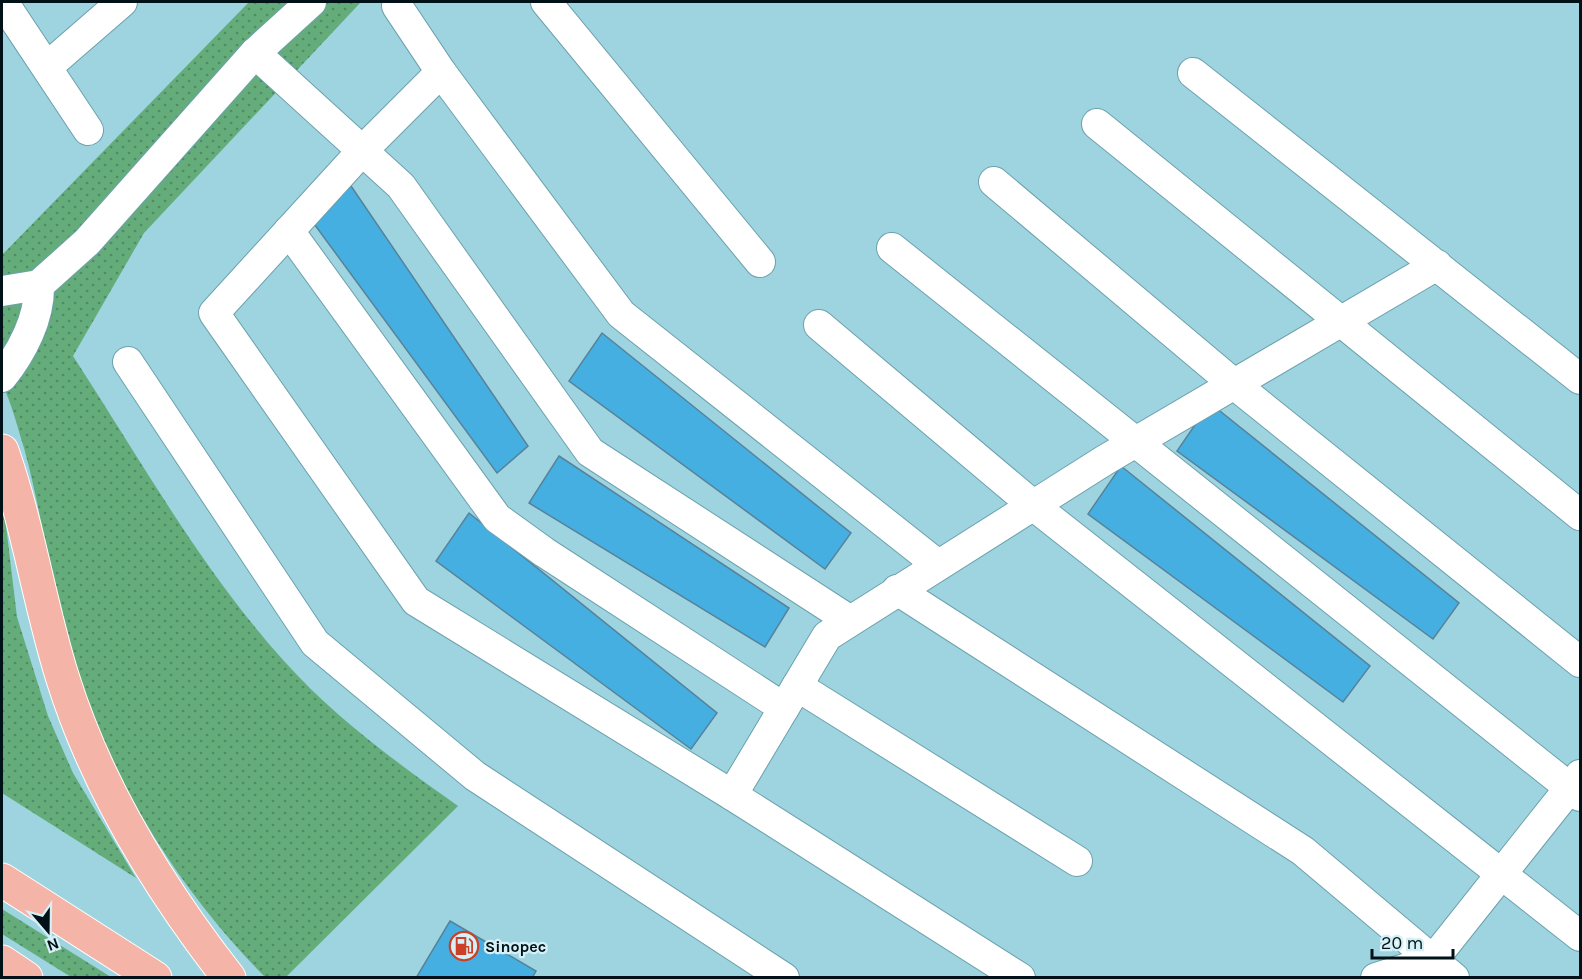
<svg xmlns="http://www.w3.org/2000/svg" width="1582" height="979" viewBox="0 0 1582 979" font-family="Karla,sans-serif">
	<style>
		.grass { fill: url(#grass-dots) }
		.building { fill: #45afe2; stroke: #578299; stroke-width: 1.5 }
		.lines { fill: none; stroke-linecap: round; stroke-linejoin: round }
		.minor-casing { stroke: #6ca1ad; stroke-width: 32 }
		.trunk-casing { stroke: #fff; stroke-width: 35 }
		.minor { stroke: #fff; stroke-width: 30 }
		.trunk { stroke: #f4b4a7; stroke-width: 33 }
		.labels { text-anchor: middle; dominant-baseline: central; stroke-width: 4.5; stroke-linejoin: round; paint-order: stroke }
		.poi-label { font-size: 16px; font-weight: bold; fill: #001217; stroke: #d5f0f6; text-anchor: start }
	</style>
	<defs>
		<pattern id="grass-dots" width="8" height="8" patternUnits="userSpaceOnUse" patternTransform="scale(1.5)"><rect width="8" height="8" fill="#64ad7b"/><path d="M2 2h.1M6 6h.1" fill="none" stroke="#508b64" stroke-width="1.8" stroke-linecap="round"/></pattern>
	</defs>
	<rect width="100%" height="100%" fill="#9dd4e0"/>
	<g class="grass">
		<path d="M249 2H361L144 233 73 356C140 459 201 569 284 661 335 718 396 762 458 806L286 977H265C187 898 126 804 86 700 79 682 69 663 65 645 50 579 42 513 24 448 17 426 12 404 2 384V255Z"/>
		<path d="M2 492 17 617 48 716 73 773 136 878 2 793Z"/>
		<path d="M2 909 111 977H71L2 934Z"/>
	</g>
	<g class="building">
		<path d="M351 186 528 446 497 473 312 221Z"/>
		<path d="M602 333 851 533 825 569 569 381Z"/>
		<path d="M1210 403 1459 603 1433 639 1177 451Z"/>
		<path d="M559 456 789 608 765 647 529 503Z"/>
		<path d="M1121 466 1370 666 1343 702 1088 514Z"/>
		<path d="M469 513 717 713 691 749 436 561Z"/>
		<path d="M450 921 536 971 532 978H416Z"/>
	</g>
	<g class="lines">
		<g class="minor-casing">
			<g id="minor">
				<path d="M3 2 88 130"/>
				<path d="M546 2 760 262"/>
				<path d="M397 6 441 72 621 314 938 565"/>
				<path d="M255 53 401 186 590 452 849 620"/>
				<path d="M47 67 122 2"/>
				<path d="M441 72 362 151 214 313 416 601 732 795 1020 978"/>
				<path d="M1193 73 1580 379"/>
				<path d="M1097 124 1580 515"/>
				<path d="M994 182 1234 384 1580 662"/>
				<path d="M289 231 497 518 544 552 784 708"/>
				<path d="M892 248 1580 796"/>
				<path d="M2 291 39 285 87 242 255 53 311 2"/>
				<path d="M819 325 1034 506 1580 936"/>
				<path d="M128 362 315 643 475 776 784 978"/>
				<path d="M2 377C22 352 40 318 39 285"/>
				<path d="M897 590 1303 851 1454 978"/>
				<path d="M797 686 1077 861"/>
				<path d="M732 795 827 636 1105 460 1437 265"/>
				<path d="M1376 978 1433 960 1580 775"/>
			</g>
		</g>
		<g class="trunk-casing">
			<g id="trunk">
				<path d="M2 451C28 525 39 602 62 676 96 786 158 887 229 978"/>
				<path d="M2 880 155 978"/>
				<path d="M2 962 26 978"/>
			</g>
		</g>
		<use href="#minor" class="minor"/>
		<use href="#trunk" class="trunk"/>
	</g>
	<defs>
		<g id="fuel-ring" transform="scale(1.5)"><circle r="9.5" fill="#d5f0f6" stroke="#cb4026" stroke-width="1.5"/><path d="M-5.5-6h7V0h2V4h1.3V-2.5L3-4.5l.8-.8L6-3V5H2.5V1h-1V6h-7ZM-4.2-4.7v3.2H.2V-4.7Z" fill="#cb4026"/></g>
	</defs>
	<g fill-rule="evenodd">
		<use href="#fuel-ring" x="464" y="946"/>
	</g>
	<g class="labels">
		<g class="poi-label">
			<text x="485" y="946">Sinopec</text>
		</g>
	</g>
	<rect width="1582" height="979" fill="none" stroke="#001217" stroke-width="6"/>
	<g transform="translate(48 931) rotate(160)" stroke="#d5f0f6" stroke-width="4.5" paint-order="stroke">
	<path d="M0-4.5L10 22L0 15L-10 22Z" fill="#001217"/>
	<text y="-9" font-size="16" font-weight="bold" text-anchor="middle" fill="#001217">N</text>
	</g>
	<path d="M1372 949v9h81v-9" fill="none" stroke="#001217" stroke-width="3"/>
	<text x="1381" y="949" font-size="18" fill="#001217" stroke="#d5f0f6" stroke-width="4.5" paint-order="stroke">20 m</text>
</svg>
